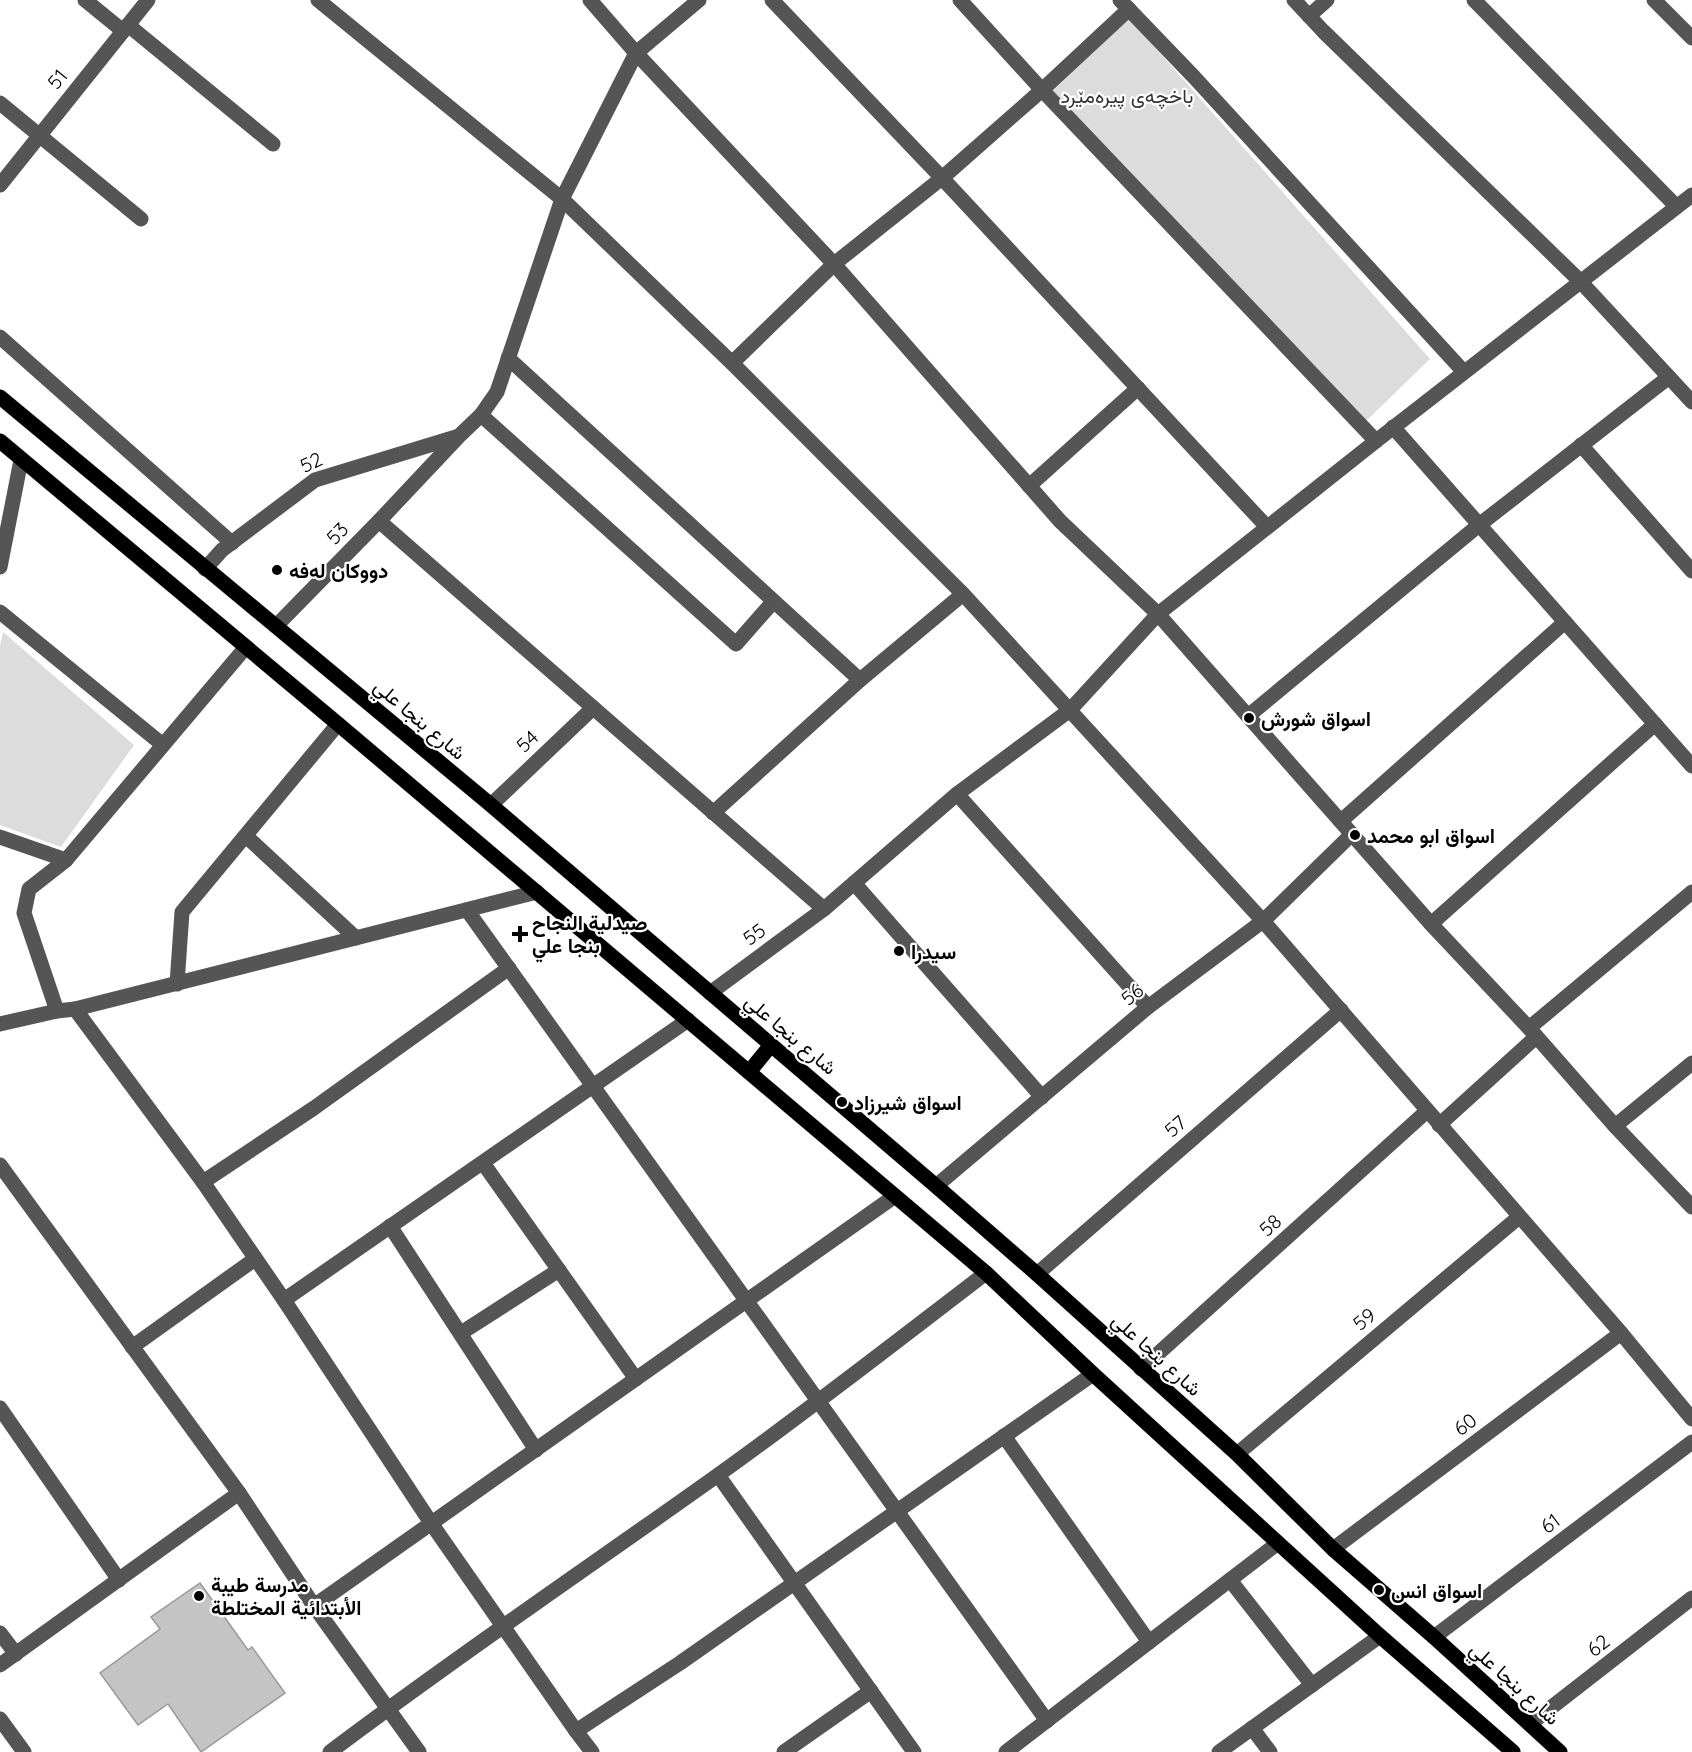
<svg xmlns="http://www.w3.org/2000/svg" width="1692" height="1752" viewBox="0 0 1692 1752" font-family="Quicksand,Vazirmatn,sans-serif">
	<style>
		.green { fill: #dcdcdc }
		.building { fill: #c4c4c4; stroke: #999; stroke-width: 1.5 }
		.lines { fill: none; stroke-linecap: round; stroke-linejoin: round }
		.major-casing { stroke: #dbdbdb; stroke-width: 16 }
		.minor { stroke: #555; stroke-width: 15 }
		.major { stroke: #000; stroke-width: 15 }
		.poi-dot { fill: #000; stroke: #fff; stroke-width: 2 }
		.labels { text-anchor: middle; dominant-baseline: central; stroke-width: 4.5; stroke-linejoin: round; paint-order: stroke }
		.street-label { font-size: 20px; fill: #000; stroke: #fff }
		.park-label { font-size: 20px; fill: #333; stroke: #fff }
		.poi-label { font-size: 20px; font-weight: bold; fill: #000; stroke: #fff; text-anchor: start }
	</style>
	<rect width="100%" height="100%" fill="#fff"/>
	<g class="green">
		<path d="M1129 18 1430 359 1366 421 1053 91Z"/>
		<path d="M3 632 134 745 61 847 0 825V646Z"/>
	</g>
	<path class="building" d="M200 1583 248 1650 252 1647 285 1693 201 1752 168 1704 138 1725 100 1673 160 1629 151 1617Z"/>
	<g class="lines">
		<g class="major-casing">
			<g id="major">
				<path d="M0 397 491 805 936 1186 1037 1274 1237 1454 1333 1549 1434 1637 1560 1752"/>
				<path d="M0 441 338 724 986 1273 1093 1374 1380 1636 1513 1752"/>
				<path d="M749 1072 771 1045"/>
			</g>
		</g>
		<g class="minor">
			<path d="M85 0 123 31"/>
			<path d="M318 0 562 199 732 363 963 594 1263 921 1621 1333 1692 1419"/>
			<path d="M590 0 636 53 834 264 1060 521 1158 614 1431 924 1529 1028 1615 1126 1692 1207"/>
			<path d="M772 0 942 178 1267 527"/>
			<path d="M960 0 1042 90 1376 441"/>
			<path d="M1120 0 1194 77 1464 372"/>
			<path d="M1294 0 1323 31 1580 281 1692 402"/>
			<path d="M1474 0 1676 206"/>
			<path d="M1654 0 1692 38"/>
			<path d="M1309 16 1327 0"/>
			<path d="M128 25 273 144"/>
			<path d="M0 103 141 219"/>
			<path d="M0 185 148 0"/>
			<path d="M0 337 232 543"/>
			<path d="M508 358 860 680"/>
			<path d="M732 363 834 264 942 178 1042 90 1129 9"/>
			<path d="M481 415 736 644 773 602"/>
			<path d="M1393 427 1692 766"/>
			<path d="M1581 445 1692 571"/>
			<path d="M1029 486 1138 388"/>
			<path d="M379 521 824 909"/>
			<path d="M0 567 21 460"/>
			<path d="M205 569 222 550 315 480 456 437"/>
			<path d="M0 612 163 745"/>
			<path d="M276 626 379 521 459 436 481 415 497 392 562 199 636 53 699 0"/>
			<path d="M1248 716 1479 525 1669 377"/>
			<path d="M957 794 1148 1007"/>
			<path d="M491 805 593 708"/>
			<path d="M713 813 860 680 963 594"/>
			<path d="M1341 821 1565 622"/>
			<path d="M246 836 356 938"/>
			<path d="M0 837 66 860"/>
			<path d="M854 883 1042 1097"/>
			<path d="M467 910 1047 1721"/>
			<path d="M1431 924 1655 724"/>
			<path d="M177 984 182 912 338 724"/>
			<path d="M710 993 824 909 957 794 1070 710 1158 614 1376 441 1692 195"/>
			<path d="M75 1009 203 1182 284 1300 431 1523 576 1731 592 1752"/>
			<path d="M57 1011 24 913 29 889 66 860 246 647"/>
			<path d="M0 1024 57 1011 75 1009 537 892"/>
			<path d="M1529 1028 1692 892"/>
			<path d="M1439 1125 1536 1037"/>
			<path d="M1615 1126 1692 1063"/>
			<path d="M483 1163 636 1379"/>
			<path d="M0 1165 239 1493 314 1606 419 1752"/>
			<path d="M203 1182 314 1108 509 968"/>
			<path d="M936 1186 1148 1007 1263 921 1352 834"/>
			<path d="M390 1226 536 1450"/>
			<path d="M1037 1274 1341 1010"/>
			<path d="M284 1300 688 1020"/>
			<path d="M461 1333 559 1270"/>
			<path d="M132 1347 255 1259"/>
			<path d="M1141 1369 1427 1111"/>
			<path d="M0 1408 119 1580"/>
			<path d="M1004 1436 1149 1642"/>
			<path d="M1237 1454 1519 1217"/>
			<path d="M718 1475 914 1752"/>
			<path d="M1333 1549 1621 1333"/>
			<path d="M1230 1580 1312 1685"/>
			<path d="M314 1606 895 1196"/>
			<path d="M0 1633 16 1654"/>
			<path d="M1434 1637 1692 1442"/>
			<path d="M0 1665 239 1493"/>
			<path d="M0 1719 24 1752"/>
			<path d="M1530 1724 1692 1598"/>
			<path d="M1252 1728 1270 1752"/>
			<path d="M576 1731 680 1663 1093 1374"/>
			<path d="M330 1752C457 1656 589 1567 718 1475 809 1410 897 1341 986 1273"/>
			<path d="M784 1752 871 1691"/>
			<path d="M1006 1752 1278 1543"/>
			<path d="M1219 1752 1380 1636"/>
		</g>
		<use href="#major" class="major"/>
	</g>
	<g class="poi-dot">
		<circle cx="277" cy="570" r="6"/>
		<circle cx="1249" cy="718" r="6"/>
		<circle cx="1355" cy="835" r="6"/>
		<path d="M517 925h6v6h6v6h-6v6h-6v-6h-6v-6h6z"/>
		<circle cx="899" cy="951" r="6"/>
		<circle cx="842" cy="1102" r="6"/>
		<circle cx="1379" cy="1590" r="6"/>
		<circle cx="199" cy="1596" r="6"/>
	</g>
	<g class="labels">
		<g class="street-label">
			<text transform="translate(57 79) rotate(-51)">51</text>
			<text transform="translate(311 462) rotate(-25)">52</text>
			<text transform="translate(337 533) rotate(-46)">53</text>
			<text transform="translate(420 719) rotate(40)">شارع بنجا علي</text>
			<text transform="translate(527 741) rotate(-43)">54</text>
			<text transform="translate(754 934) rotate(-36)">55</text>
			<text transform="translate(1132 994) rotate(-39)">56</text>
			<text transform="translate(791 1034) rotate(40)">شارع بنجا علي</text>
			<text transform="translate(1175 1126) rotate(-41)">57</text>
			<text transform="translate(1270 1225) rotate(-42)">58</text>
			<text transform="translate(1364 1319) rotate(-40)">59</text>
			<text transform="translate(1157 1354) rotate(42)">شارع بنجا علي</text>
			<text transform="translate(1465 1424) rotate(-37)">60</text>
			<text transform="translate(1550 1523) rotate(-37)">61</text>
			<text transform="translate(1598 1645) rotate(-38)">62</text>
			<text transform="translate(1515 1683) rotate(42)">شارع بنجا علي</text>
		</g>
		<g class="park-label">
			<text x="1127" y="95">باخچەی پیرەمێرد</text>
		</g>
		<g class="poi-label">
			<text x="289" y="570">دووكان لەفە</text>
			<text x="1261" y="718">اسواق شورش</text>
			<text x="1367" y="835">اسواق ابو محمد</text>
			<text x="532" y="922">صيدلية النجاح<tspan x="532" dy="23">بنجا علي</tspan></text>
			<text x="911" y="951">سيدرا</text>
			<text x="854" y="1102">اسواق شيرزاد</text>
			<text x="211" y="1584">مدرسة طيبة<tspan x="211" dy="23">الأبتدائية المختلطة</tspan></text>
			<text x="1391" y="1590">اسواق انس</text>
		</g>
	</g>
</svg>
